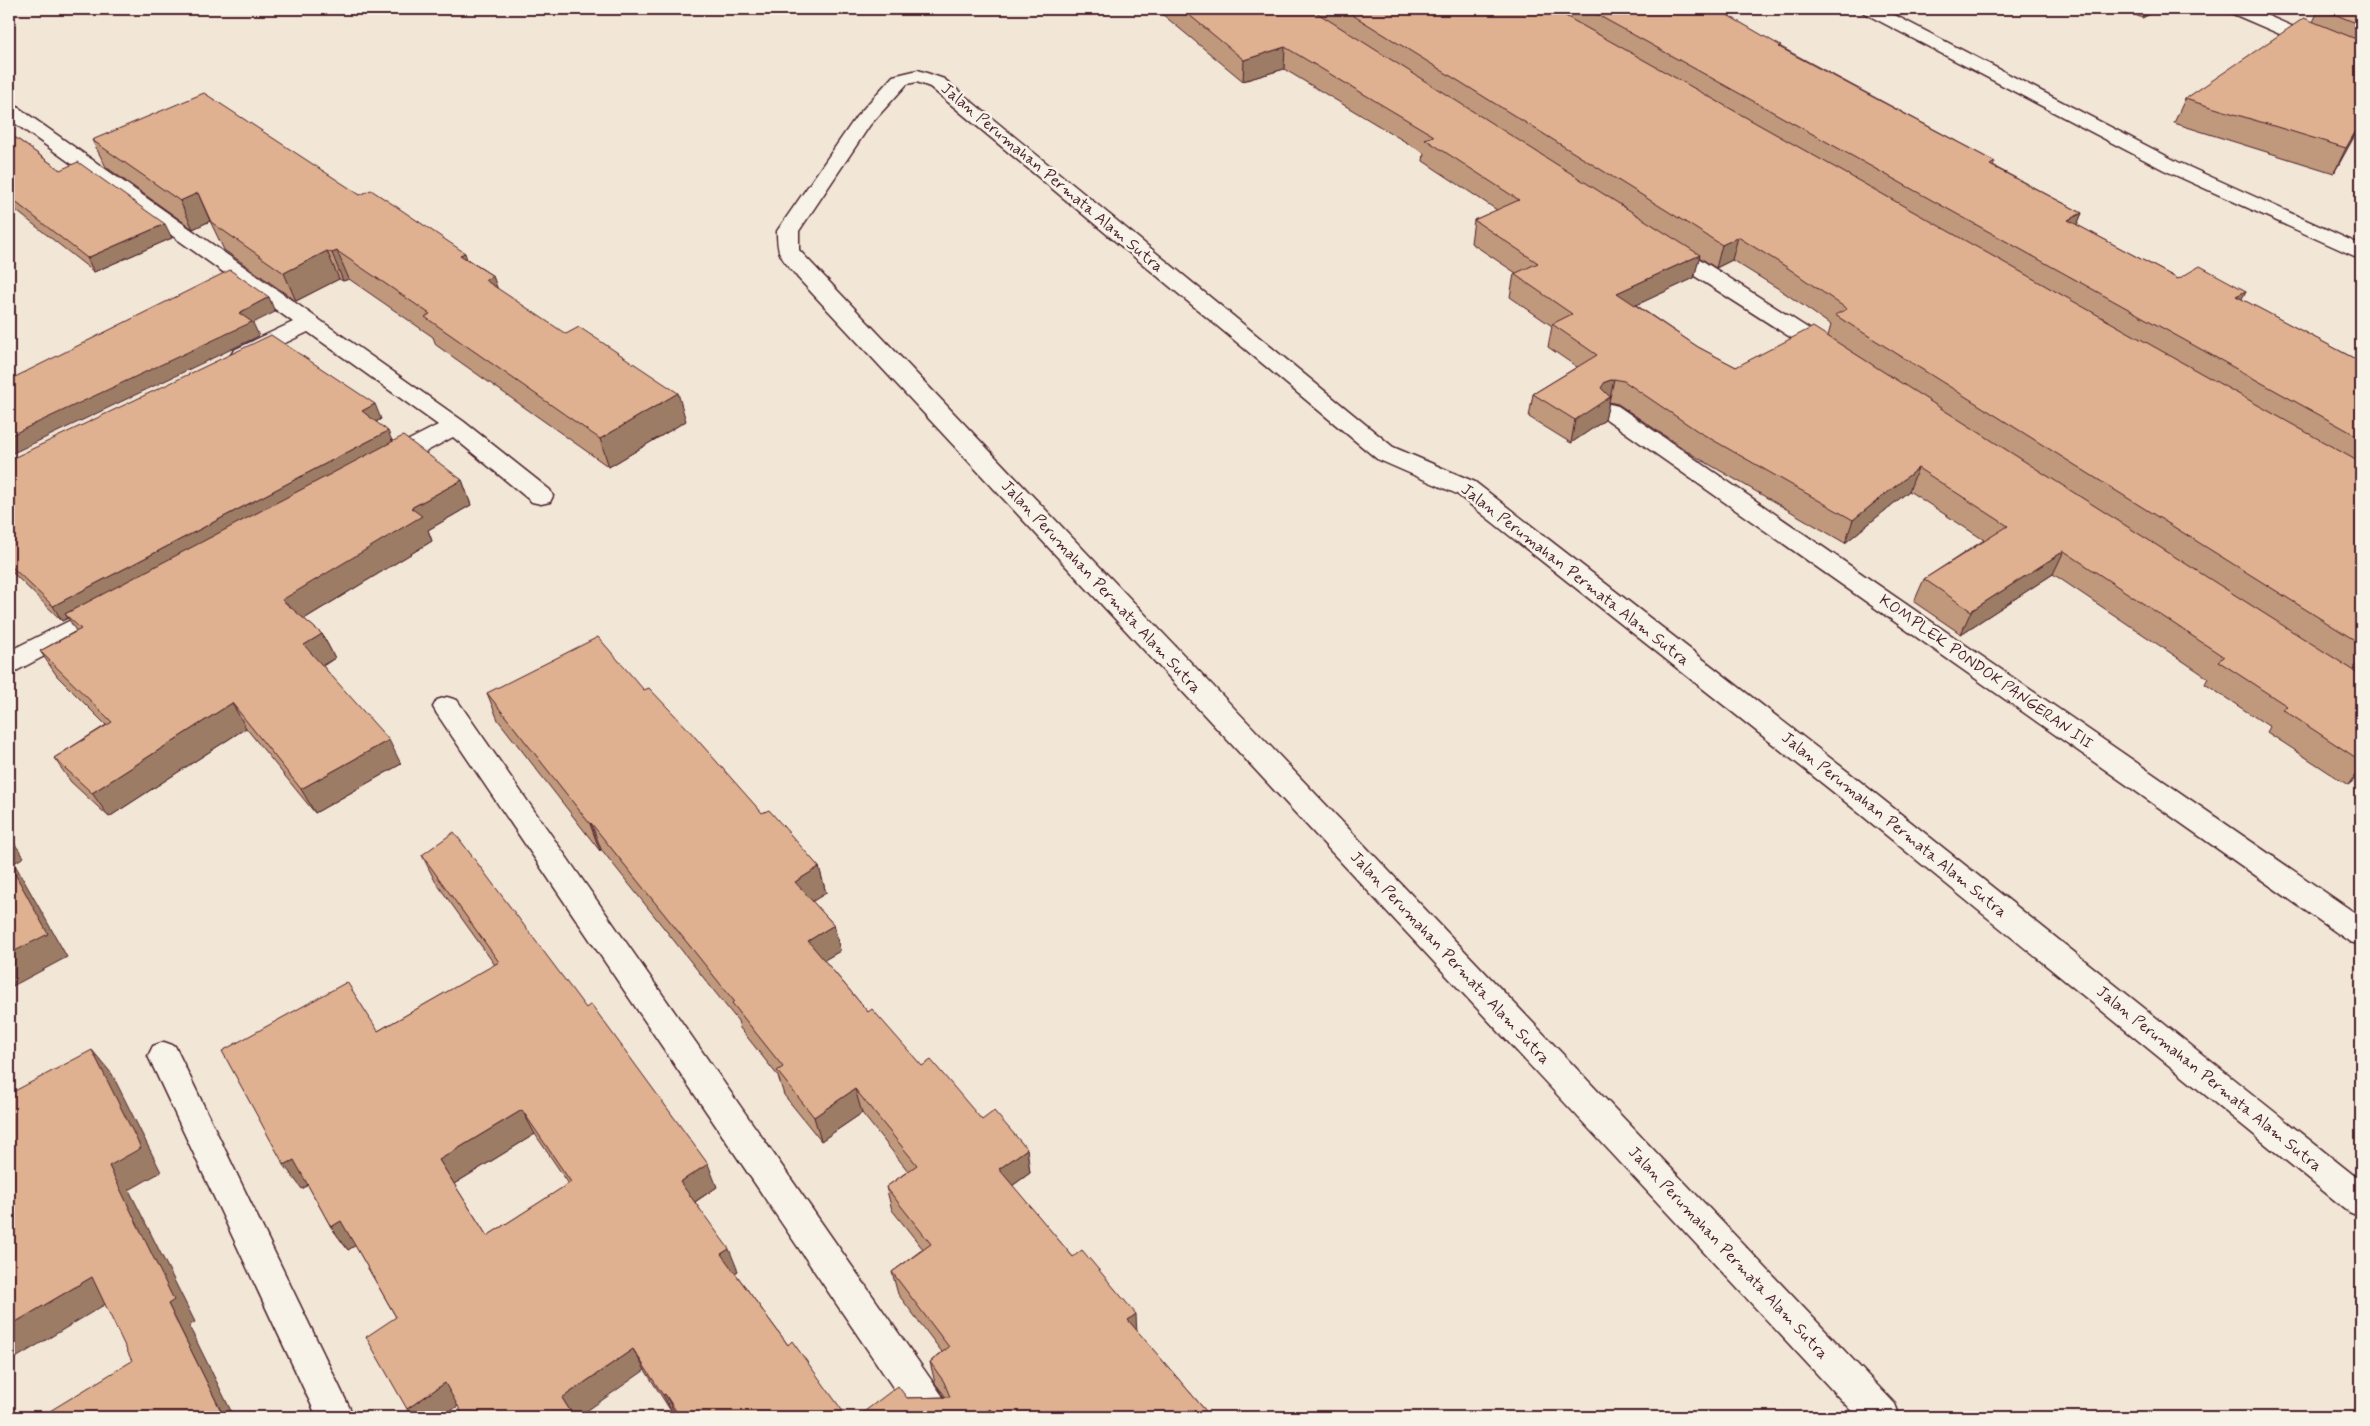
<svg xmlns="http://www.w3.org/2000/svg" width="2370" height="1426" viewBox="0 0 2370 1426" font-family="Mynerve,sans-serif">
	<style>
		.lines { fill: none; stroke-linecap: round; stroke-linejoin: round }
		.minor-casing { stroke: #4a1f2b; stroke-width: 3 }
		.minor { fill: #f7f3e8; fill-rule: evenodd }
		.wall { fill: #c0987c; stroke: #4a1f2b; fill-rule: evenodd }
		.shaded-wall { fill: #9c7c65; stroke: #4a1f2b }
		.building { fill: #dfb190; stroke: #4a1f2b; fill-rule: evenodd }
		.labels { text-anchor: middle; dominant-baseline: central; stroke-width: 5; stroke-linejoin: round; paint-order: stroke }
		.street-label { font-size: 16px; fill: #4a1f2b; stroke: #f7f3e8 }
	</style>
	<rect width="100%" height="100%" fill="#f2e6d6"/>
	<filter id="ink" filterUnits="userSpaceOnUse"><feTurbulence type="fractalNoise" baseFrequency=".02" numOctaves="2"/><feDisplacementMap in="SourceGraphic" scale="10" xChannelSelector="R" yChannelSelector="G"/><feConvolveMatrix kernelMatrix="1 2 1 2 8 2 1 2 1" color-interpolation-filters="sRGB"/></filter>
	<g filter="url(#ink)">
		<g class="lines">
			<g class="minor-casing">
				<g id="minor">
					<path d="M1861 9H1883L2178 162 2361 245V259L2164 170 1864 13Z"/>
					<path d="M2228 9H2252L2361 56V69L2231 13Z"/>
					<path d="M918 70 944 79 1393 447 1475 482 1852 775 2361 1181V1217L2349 1212 1832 791 1457 494 1377 459 930 87 917 82 907 84 870 125 799 231V250L1895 1404 1900 1417H1857L798 278C782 257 777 258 777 231L856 117 893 76Z"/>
					<path d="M9 104 16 106 463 421 550 490 553 496 550 502 541 504 532 502 453 437 394 469 385 471 376 469 373 463 376 457 438 425 308 332 250 360 242 362 234 360 231 355 234 350 293 322 9 119Z"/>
					<path d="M1665 241 1673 242 1839 348 1842 353 1839 358 1831 360 1823 358 1657 252 1654 247 1657 242Z"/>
					<path d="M1610 404 1618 406 2361 917V945L2350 942 1602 416 1598 411 1602 406Z"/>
					<path d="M107 602 116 604 120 611 116 618 18 670 9 673V651Z"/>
					<path d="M447 697 457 700 948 1404 953 1417H913L437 714 433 707 437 700Z"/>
					<path d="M164 1042 175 1046 354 1417H317L148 1056 153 1046Z"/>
				</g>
			</g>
			<use href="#minor" class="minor"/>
		</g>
		<g class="wall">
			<path d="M1156 9H1717L1781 47 1995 162 1993 166 2082 213 2077 225 2178 279 2241 299 2361 362V774L2348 785 2267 732 2270 727 2205 684 2208 678 2053 574 1961 634 1914 602 1924 579 1984 540 1909 491 1845 543 1693 455 1618 404 1609 402 1605 420 1571 443 1529 417 1533 394 1577 367 1548 347 1552 326 1510 297 1514 274 1516 273 1471 243 1474 220 1497 210 1423 161 1424 153 1284 69 1243 81ZM1699 257 1716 268 1732 260 1779 289 1831 325 1828 336 1736 367 1698 347 1636 305 1694 278Z"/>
			<path d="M2122 9H2160L2142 18Z"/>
			<path d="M2318 9H2361V124L2334 173 2174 123 2185 99 2313 22 2319 9Z"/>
			<path d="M9 133 60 170 172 238 94 272 9 205Z"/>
			<path d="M92 140 360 195 467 259 493 276 497 289 686 421 609 467 436 345 433 337 349 279 343 281 339 279 296 301 224 250 210 221 193 229 106 167Z"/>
			<path d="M381 419 376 422 393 441 462 480 471 505 428 530 432 541 304 619 322 634 335 658 323 666 401 764 315 813 246 728 109 817 71 782 54 758 106 725 57 676 40 651 76 631 68 618 62 621 9 569V460Z"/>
			<path d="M644 690 762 813 819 867 826 893 812 901 834 925 840 951 824 960 868 1012 922 1066 982 1120 1027 1149 1030 1173 1012 1186 1073 1257 1211 1417H857L907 1398 946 1397 935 1383 930 1362 942 1352 898 1294 892 1272 923 1249 892 1210 886 1187 908 1171 862 1113 821 1141 784 1095 778 1076 740 1028 738 1021 601 849 600 851 498 720 487 693Z"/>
			<path d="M422 855 717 1187 695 1202 738 1271 735 1273 788 1345 847 1417H678L676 1415 674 1416 645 1370 458 1406 441 1417H414L407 1409 396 1317 355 1245 348 1250 331 1227 308 1185 302 1189 378 1031 495 965 435 881ZM535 1134 569 1184 487 1236 454 1184Z"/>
		</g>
		<g class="shaded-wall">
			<path d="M2146 9H2160L2142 18Z"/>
			<path d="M1285 47 1284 69 1243 81 1244 60Z"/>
			<path d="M2361 122V124L2334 173 2346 148Z"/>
			<path d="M198 193 210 221 193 229 180 201Z"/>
			<path d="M2082 213 2072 236 2068 220Z"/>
			<path d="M165 224 172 238 94 272 87 258Z"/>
			<path d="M1738 237 1732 260 1716 268 1722 245Z"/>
			<path d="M327 251 339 279 296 301 284 273Z"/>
			<path d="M337 251 349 279 343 281 332 253Z"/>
			<path d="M465 253 474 281 460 255Z"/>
			<path d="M1700 255 1694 278 1613 316 1617 293Z"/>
			<path d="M493 276 503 304 485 280Z"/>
			<path d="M2246 291 2234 314 2236 296Z"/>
			<path d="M269 297 275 312 253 323 259 336 9 455V436Z"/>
			<path d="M1614 379 1605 420 1571 443 1575 420 1605 382Z"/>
			<path d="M678 393 686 421 609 467 600 439Z"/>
			<path d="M375 404 381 419 368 426 362 411Z"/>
			<path d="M388 431 394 446 65 614 68 618 62 621 53 606Z"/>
			<path d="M1918 468 1909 491 1845 543 1853 520Z"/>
			<path d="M462 480 471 505 428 530 432 541 294 625 282 600 411 508Z"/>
			<path d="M2064 551 2053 574 1961 634 1971 611Z"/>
			<path d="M322 634 335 658 316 669 304 645Z"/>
			<path d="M232 703 246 728 109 817 92 793Z"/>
			<path d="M389 740 401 764 315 813 301 789Z"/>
			<path d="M2361 767V774L2348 785Z"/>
			<path d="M591 823 601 849 600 851 590 824Z"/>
			<path d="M9 836 24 857 14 863 67 957 9 988Z"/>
			<path d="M819 867 826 893 802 908 795 882Z"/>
			<path d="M834 925 840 951 814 966 808 941Z"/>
			<path d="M92 1050 112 1074 161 1172 129 1190 195 1322 189 1326 234 1417H224L168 1304 109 1166Z"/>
			<path d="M855 1089 862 1113 821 1141 814 1117Z"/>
			<path d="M522 1110 535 1134 454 1184 439 1160Z"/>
			<path d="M1027 1149 1030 1173 1002 1193 999 1169Z"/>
			<path d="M294 1160 311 1183 302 1189 284 1165Z"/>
			<path d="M708 1164 717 1187 690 1205 680 1182Z"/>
			<path d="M341 1221 358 1244 348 1250 331 1227Z"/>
			<path d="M729 1249 738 1271 731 1276 721 1254Z"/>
			<path d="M92 1277 114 1299 9 1362V1326Z"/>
			<path d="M1136 1314 1137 1335 1128 1320Z"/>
			<path d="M633 1349 645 1370 578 1417H574L562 1398Z"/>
			<path d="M445 1383 461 1404 441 1417H414L407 1409Z"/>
			<path d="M665 1394 676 1415 674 1416 663 1395Z"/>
			<path d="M990 1409 991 1417H979Z"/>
		</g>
		<g class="building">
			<path d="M1182 9H1311L1700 255 1617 293 1698 347 1736 367 1813 327 2361 675V761L2282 709 2287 706 2218 661 2224 657 2064 551 1971 611 1924 579 2008 526 1918 468 1853 520 1699 432 1624 381 1614 379 1605 382 1601 388 1610 397 1575 420 1533 394 1597 355 1552 324 1572 314 1514 274 1538 263 1474 220 1519 200 1425 139 1434 136 1285 47 1244 60Z"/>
			<path d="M1343 9H1553L2361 463V644L1835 315 1847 309 1785 266 1738 237 1722 245Z"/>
			<path d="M1587 9H1717L1781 46 1779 47 1995 162 1990 165 2082 213 2068 220 2178 279 2200 266 2246 291 2236 296 2361 362V438Z"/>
			<path d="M2322 9H2361V25Z"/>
			<path d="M2304 18 2361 41V122L2346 148 2185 99Z"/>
			<path d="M204 93 360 195 371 190 397 207 465 253 460 255 493 276 485 280 566 334 579 327 678 393 600 439 425 317 430 314 337 251 332 253 327 251 284 273 211 222 198 193 180 201 92 140Z"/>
			<path d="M9 133 60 170 78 162 165 224 87 258 9 197Z"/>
			<path d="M230 270 269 297 239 313 252 322 9 436V380Z"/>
			<path d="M271 335 375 404 362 411 388 431 53 606 9 564V460Z"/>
			<path d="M403 436 462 480 411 508 422 516 282 600 322 634 304 645 389 740 301 789 232 703 92 793 54 758 112 722 40 651 81 629 65 614Z"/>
			<path d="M598 637 644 690 649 688 687 728 762 813 769 810 819 867 795 882 834 925 808 941 868 1012 872 1009 922 1066 931 1060 982 1120 994 1111 1027 1149 999 1169 1073 1257 1082 1250 1136 1314 1128 1320 1211 1417H996L990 1409 979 1417H857L898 1386 907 1398 950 1397 944 1382 930 1362 949 1347 892 1272 931 1244 886 1187 917 1165 855 1089 814 1117 777 1071 783 1067 732 1003 734 1001 591 823 590 824 487 693Z"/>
			<path d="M454 832 586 1008 591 1004 708 1164 680 1182 729 1249 721 1254 788 1345 792 1341 847 1417H680L665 1394 663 1395 633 1349 562 1398 574 1417H464L445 1383 407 1409 366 1337 396 1317 341 1221 331 1227 294 1160 284 1165 222 1051 347 982 378 1031 499 962 422 855ZM522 1110 571 1182 487 1236 439 1160Z"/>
			<path d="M9 863 48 934 9 954Z"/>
			<path d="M92 1050 141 1148 109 1166 174 1300 168 1304 224 1417 227 1414 229 1417H40L132 1361 92 1277 9 1326V1172L13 1169 9 1161V1094Z"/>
		</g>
	</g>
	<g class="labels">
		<g class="street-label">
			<text transform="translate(1052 178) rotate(40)">Jalan Perumahan Permata Alam Sutra</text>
			<text transform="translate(1575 575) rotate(38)">Jalan Perumahan Permata Alam Sutra</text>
			<text transform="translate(1101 587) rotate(47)">Jalan Perumahan Permata Alam Sutra</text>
			<text transform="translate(1986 672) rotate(35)">KOMPLEK PONDOK PANGERAN III</text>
			<text transform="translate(1894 825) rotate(39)">Jalan Perumahan Permata Alam Sutra</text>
			<text transform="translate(1450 958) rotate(47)">Jalan Perumahan Permata Alam Sutra</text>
			<text transform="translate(2209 1079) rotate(39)">Jalan Perumahan Permata Alam Sutra</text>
			<text transform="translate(1728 1253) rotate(47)">Jalan Perumahan Permata Alam Sutra</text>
		</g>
	</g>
	<rect width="2370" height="1426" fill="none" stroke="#f7f3e8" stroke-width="30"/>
	<rect x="15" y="15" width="2340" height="1396" fill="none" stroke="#4a1f2b" stroke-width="2" filter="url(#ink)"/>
</svg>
